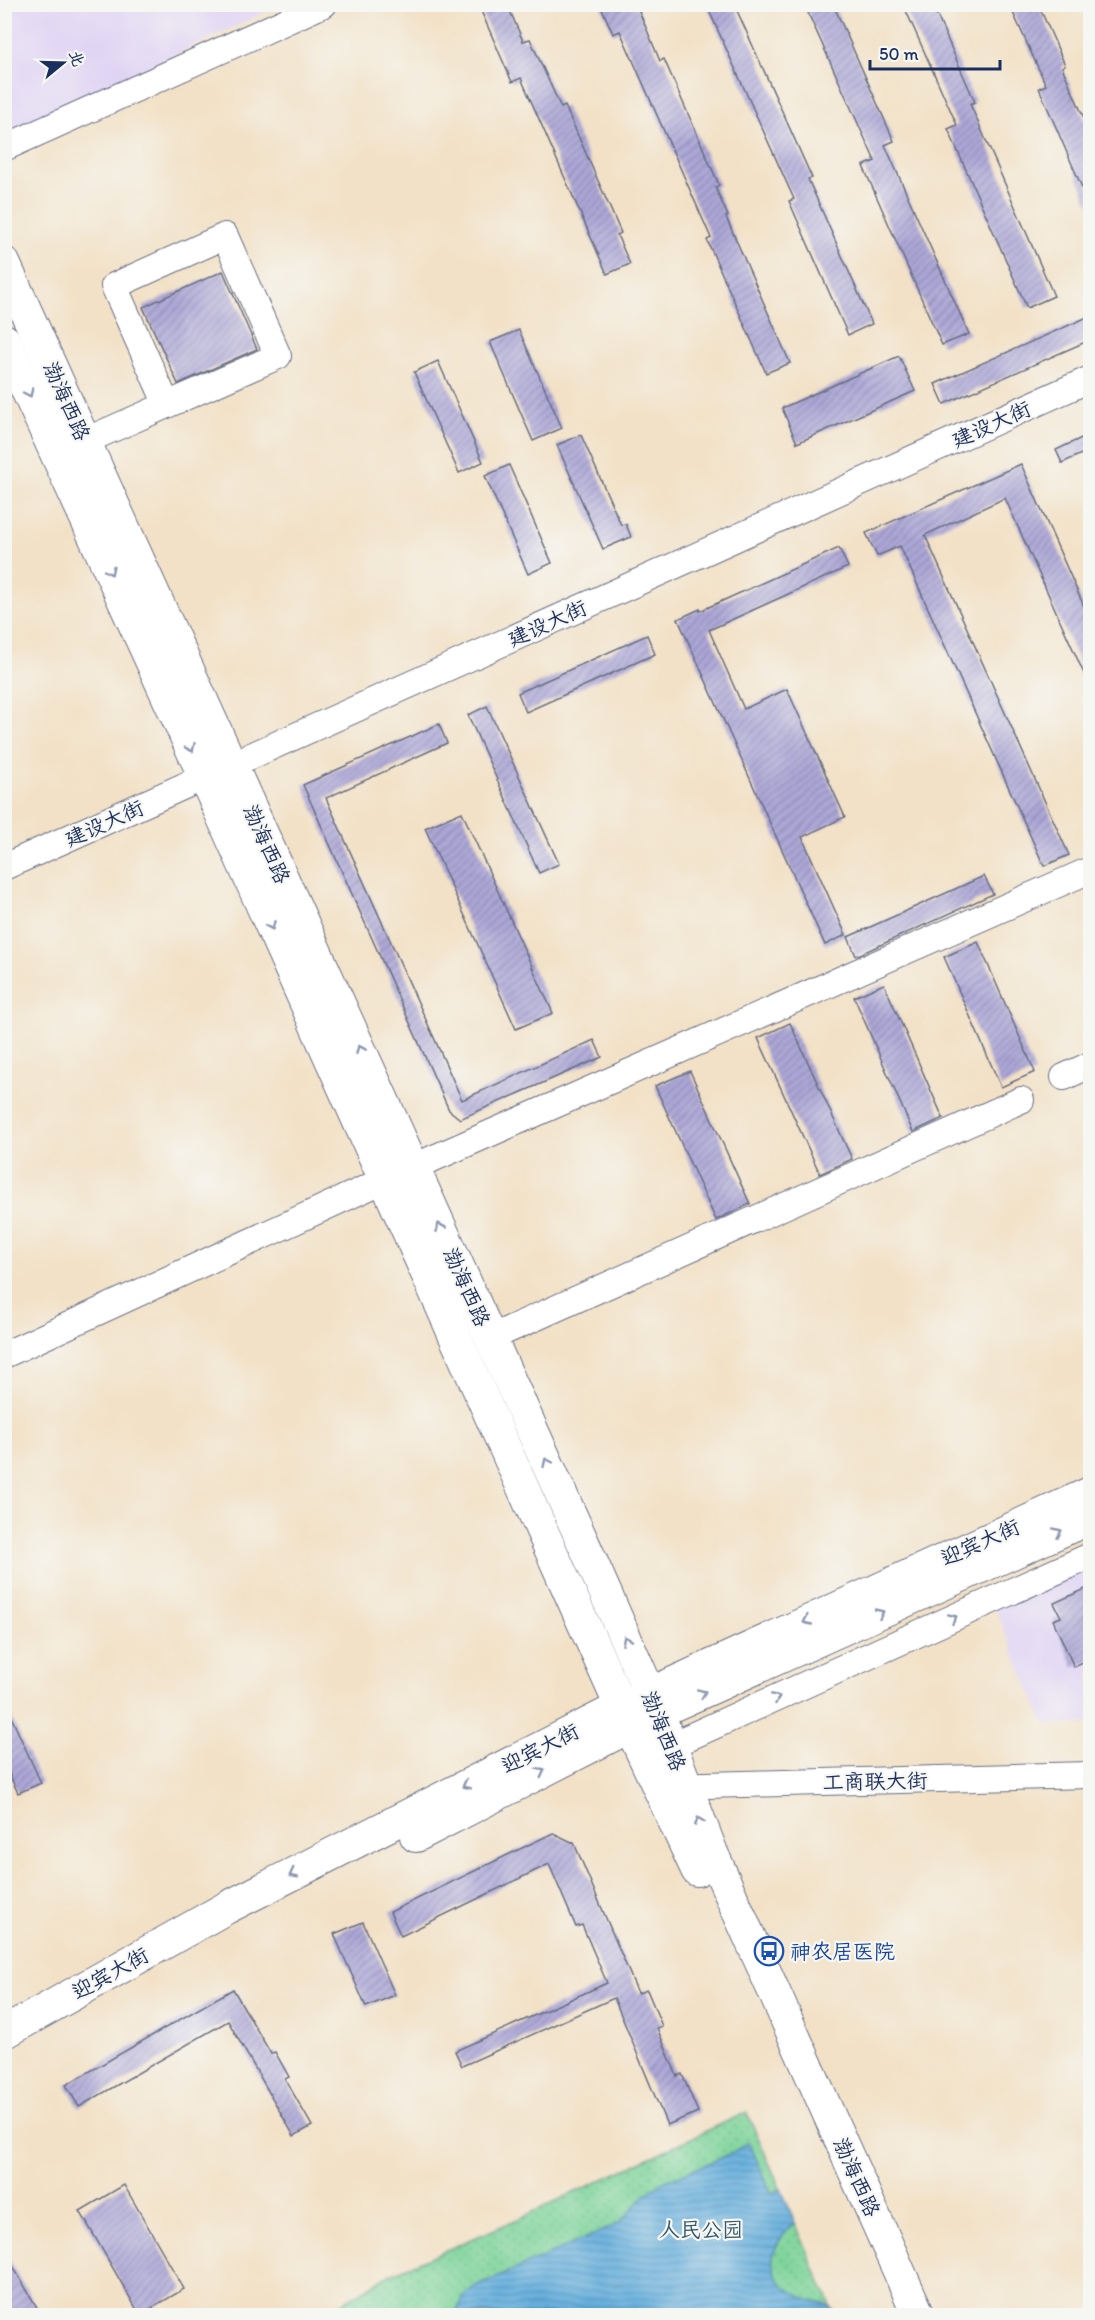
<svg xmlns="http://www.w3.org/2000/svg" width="1095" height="2320" viewBox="0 0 1095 2320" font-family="Itim,'LXGW WenKai TC',sans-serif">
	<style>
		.built { fill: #e0d4f4 }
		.park { fill: url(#park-dots); stroke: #4b817b; stroke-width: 1.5 }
		.water { fill: url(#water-rules); stroke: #406f9e; stroke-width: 1.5 }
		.building { fill: url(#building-hatch) }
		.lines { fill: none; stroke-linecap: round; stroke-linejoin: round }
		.minor-casing { stroke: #666d82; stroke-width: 28 }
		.major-casing { stroke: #666d82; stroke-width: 34 }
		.minor { stroke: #fff; stroke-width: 26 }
		.major { stroke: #fff; stroke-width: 32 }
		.oneway { stroke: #8d97ae }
		.labels { text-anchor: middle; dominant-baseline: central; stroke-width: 4.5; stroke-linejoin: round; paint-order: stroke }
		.street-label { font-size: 21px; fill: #1b2f5e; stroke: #f6f6f2 }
		.transit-label { font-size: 21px; fill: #164399; stroke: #f6f6f2; text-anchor: start }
		.park-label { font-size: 21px; fill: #33586c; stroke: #f6f6f2 }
	</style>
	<defs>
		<pattern id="park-dots" width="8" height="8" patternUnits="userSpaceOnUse" patternTransform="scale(1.5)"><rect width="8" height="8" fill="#7bd398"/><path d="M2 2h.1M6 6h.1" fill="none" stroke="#6ab585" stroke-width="1.8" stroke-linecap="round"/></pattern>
		<pattern id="water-rules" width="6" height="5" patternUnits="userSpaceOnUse" patternTransform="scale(1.5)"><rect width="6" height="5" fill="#65afdd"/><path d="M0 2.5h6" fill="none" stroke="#528fb6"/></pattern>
		<pattern id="building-hatch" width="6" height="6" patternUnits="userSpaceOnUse" patternTransform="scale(1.5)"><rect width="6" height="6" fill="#ada7d7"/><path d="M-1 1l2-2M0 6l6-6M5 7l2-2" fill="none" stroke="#8c88b2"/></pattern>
	</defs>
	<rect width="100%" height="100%" fill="#f6f6f2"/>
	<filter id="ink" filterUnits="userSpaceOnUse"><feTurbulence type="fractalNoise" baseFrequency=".0167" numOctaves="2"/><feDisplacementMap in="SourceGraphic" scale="12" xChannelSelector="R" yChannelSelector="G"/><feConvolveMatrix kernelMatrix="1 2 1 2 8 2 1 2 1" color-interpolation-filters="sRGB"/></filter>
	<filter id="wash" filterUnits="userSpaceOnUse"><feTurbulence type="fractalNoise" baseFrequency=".008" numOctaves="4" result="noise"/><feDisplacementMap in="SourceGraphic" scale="24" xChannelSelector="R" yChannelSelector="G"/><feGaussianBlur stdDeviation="1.35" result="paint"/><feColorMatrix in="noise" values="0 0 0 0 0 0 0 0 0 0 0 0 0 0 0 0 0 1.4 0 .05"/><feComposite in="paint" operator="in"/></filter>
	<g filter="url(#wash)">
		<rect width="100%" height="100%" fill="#f2e1c6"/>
		<g class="built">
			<path d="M5 4H281V5L5 134Z"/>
			<path d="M1090 1551V1724H1045L989 1595Z"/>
		</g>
		<path class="park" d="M747 2112 835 2315 320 2316 391 2274 518 2219Z"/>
		<path class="water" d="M749 2142 771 2193 781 2189 795 2223C750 2265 779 2295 829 2305L833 2315H455L465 2295 473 2288 620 2223 648 2192 659 2184 730 2154Z"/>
		<g id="blocks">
			<g class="building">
				<path d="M478 4H507L523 41 530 39 561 108 565 106 588 158 621 233 617 235 630 264 607 274 521 78 512 82Z"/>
				<path d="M600 4H636L660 61 664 59 699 139 719 185 715 187 728 216 726 217 790 363 766 373 707 240 711 238 620 31 613 34Z"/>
				<path d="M706 4H734L812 178 808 179 872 324 848 335 789 201 794 199Z"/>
				<path d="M804 4H833L894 141 885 145 969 334 942 345 863 166 875 161Z"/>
				<path d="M903 4H932L975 102 970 104 1054 296 1027 308 948 129 957 125Z"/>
				<path d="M1009 4H1038L1065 65 1062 67 1090 132V206L1039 88 1046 85Z"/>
				<path d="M223 271 257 349 178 384 143 307Z"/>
				<path d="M1090 316V340L944 404 935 384Z"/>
				<path d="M519 330 562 428 533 441 490 342Z"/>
				<path d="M899 356 915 391 797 443 782 408Z"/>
				<path d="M438 361 483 462 459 473 414 372Z"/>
				<path d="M1090 434V450L1062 463 1056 450Z"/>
				<path d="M581 435 621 525 626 524 631 537 603 549 557 445Z"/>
				<path d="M1021 464 1090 620V687L1005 498 925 535 1069 855 1044 866 900 546 877 556 866 533Z"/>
				<path d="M509 465 552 563 528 574 485 476Z"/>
				<path d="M839 548 848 567 709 630 744 709 787 689 845 817 802 837 846 935 825 945 678 619 700 609V611Z"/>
				<path d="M647 635 655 654 526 712 518 693Z"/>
				<path d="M487 706 559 864 539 873 468 715Z"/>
				<path d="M439 724 447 743 326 798 462 1100 594 1040 602 1057 460 1119 449 1110 303 785Z"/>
				<path d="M462 812 553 1013 516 1029 425 828Z"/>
				<path d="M984 876 993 894 856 956 848 937Z"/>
				<path d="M978 942 1035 1072 1001 1087 944 957Z"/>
				<path d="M884 984 943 1118 913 1132 854 997Z"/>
				<path d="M790 1023 852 1159 820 1174 758 1038Z"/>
				<path d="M690 1071 750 1204 716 1220 655 1086Z"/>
				<path d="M1090 1587V1660L1074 1667 1053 1620 1061 1617 1054 1603Z"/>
				<path d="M4 1701 41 1783 18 1793 4 1763Z"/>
				<path d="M553 1833 574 1843 638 1993 647 1990 662 2026 657 2028 677 2076 682 2074 698 2112 667 2125 614 1998 462 2066 455 2051 607 1983 582 1925 576 1927 549 1864 401 1936 390 1912Z"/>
				<path d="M363 1922 395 1995 366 2007 334 1934Z"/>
				<path d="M233 1989 271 2054 275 2052 289 2077 285 2079 312 2126 294 2136 228 2021 79 2107 66 2085Z"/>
				<path d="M124 2185 184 2289 140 2315 80 2211Z"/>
				<path d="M4 2251 42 2316H4Z"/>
			</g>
		</g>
	</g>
	<g filter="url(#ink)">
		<use href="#blocks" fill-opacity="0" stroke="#666d82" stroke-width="1.5"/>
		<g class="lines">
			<g class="minor-casing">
				<g id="minor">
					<path d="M4 148 324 4"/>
					<path d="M85 441 278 356 225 236 114 286 167 405"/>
					<path d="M4 867 1090 379"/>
					<path d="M1064 1077 1090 1065"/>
					<path d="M490 1338 1021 1100"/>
					<path d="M4 1355 384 1180 1090 870"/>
					<path d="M654 1753 1090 1556"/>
					<path d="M668 1786 1090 1775"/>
				</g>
			</g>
			<g class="major-casing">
				<g id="major">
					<path d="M4 263 586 1549 658 1712 712 1853 919 2316"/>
					<path d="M4 340 205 778 621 1707 697 1870"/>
					<path d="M416 1836 658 1712 1090 1518"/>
					<path d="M4 2033 226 1908 621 1707 1090 1493"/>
				</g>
			</g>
			<use href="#minor" class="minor"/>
			<use href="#major" class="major"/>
		</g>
		<defs><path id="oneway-chevron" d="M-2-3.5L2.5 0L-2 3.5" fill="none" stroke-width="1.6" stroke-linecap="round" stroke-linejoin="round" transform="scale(1.5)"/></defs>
		<g class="oneway">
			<use href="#oneway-chevron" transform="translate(29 393) rotate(65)"/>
			<use href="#oneway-chevron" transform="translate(110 571) rotate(65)"/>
			<use href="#oneway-chevron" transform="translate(191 748) rotate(65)"/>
			<use href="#oneway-chevron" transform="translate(271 926) rotate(66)"/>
			<use href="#oneway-chevron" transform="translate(360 1049) rotate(-114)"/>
			<use href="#oneway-chevron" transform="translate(440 1227) rotate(-114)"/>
			<use href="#oneway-chevron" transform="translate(547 1462) rotate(-115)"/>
			<use href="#oneway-chevron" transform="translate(1058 1532) rotate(-24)"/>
			<use href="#oneway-chevron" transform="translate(880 1613) rotate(-25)"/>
			<use href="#oneway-chevron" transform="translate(953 1618) rotate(-24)"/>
			<use href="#oneway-chevron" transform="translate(807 1621) rotate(155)"/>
			<use href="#oneway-chevron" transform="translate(626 1640) rotate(-114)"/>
			<use href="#oneway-chevron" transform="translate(702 1693) rotate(-24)"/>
			<use href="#oneway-chevron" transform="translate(776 1698) rotate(-24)"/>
			<use href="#oneway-chevron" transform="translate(541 1772) rotate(-27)"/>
			<use href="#oneway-chevron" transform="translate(466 1785) rotate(153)"/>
			<use href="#oneway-chevron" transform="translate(699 1821) rotate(-111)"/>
			<use href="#oneway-chevron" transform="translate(293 1874) rotate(153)"/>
		</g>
	</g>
	<defs>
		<g id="bus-ring" transform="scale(1.5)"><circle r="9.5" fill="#f6f6f2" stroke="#1a4fb4" stroke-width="1.5"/><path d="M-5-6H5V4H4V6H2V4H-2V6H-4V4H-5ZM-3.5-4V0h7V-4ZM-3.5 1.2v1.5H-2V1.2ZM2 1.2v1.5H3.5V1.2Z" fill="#1a4fb4"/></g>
	</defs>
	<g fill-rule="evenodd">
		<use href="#bus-ring" x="769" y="1951"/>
	</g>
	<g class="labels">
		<g class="street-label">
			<text transform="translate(67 401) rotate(66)">渤海西路</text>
			<text transform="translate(991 424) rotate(-24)">建设大街</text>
			<text transform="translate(547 623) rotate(-24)">建设大街</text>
			<text transform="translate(104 823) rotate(-24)">建设大街</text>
			<text transform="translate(267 844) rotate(66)">渤海西路</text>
			<text transform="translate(467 1287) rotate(66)">渤海西路</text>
			<text transform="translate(980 1542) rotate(-24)">迎宾大街</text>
			<text transform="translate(664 1731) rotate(68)">渤海西路</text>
			<text transform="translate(540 1748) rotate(-27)">迎宾大街</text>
			<text transform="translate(875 1781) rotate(-1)">工商联大街</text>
			<text transform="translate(110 1973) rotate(-29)">迎宾大街</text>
			<text transform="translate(857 2177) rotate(66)">渤海西路</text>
		</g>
		<g class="transit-label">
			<text x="790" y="1951">神农居医院</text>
		</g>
		<g class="park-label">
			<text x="701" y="2229">人民公园</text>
		</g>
	</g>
	<rect width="1095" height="2320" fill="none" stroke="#f6f6f2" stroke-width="24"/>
	<g transform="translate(63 63) rotate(71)" stroke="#f6f6f2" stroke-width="4.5" paint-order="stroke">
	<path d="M0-4.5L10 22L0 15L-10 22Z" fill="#1b2f5e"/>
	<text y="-9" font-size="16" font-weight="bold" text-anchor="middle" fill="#1b2f5e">北</text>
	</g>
	<path d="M870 60v9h130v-9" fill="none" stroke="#1b2f5e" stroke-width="3"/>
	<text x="879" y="60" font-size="18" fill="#1b2f5e" stroke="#f6f6f2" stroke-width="4.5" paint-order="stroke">50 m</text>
</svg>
